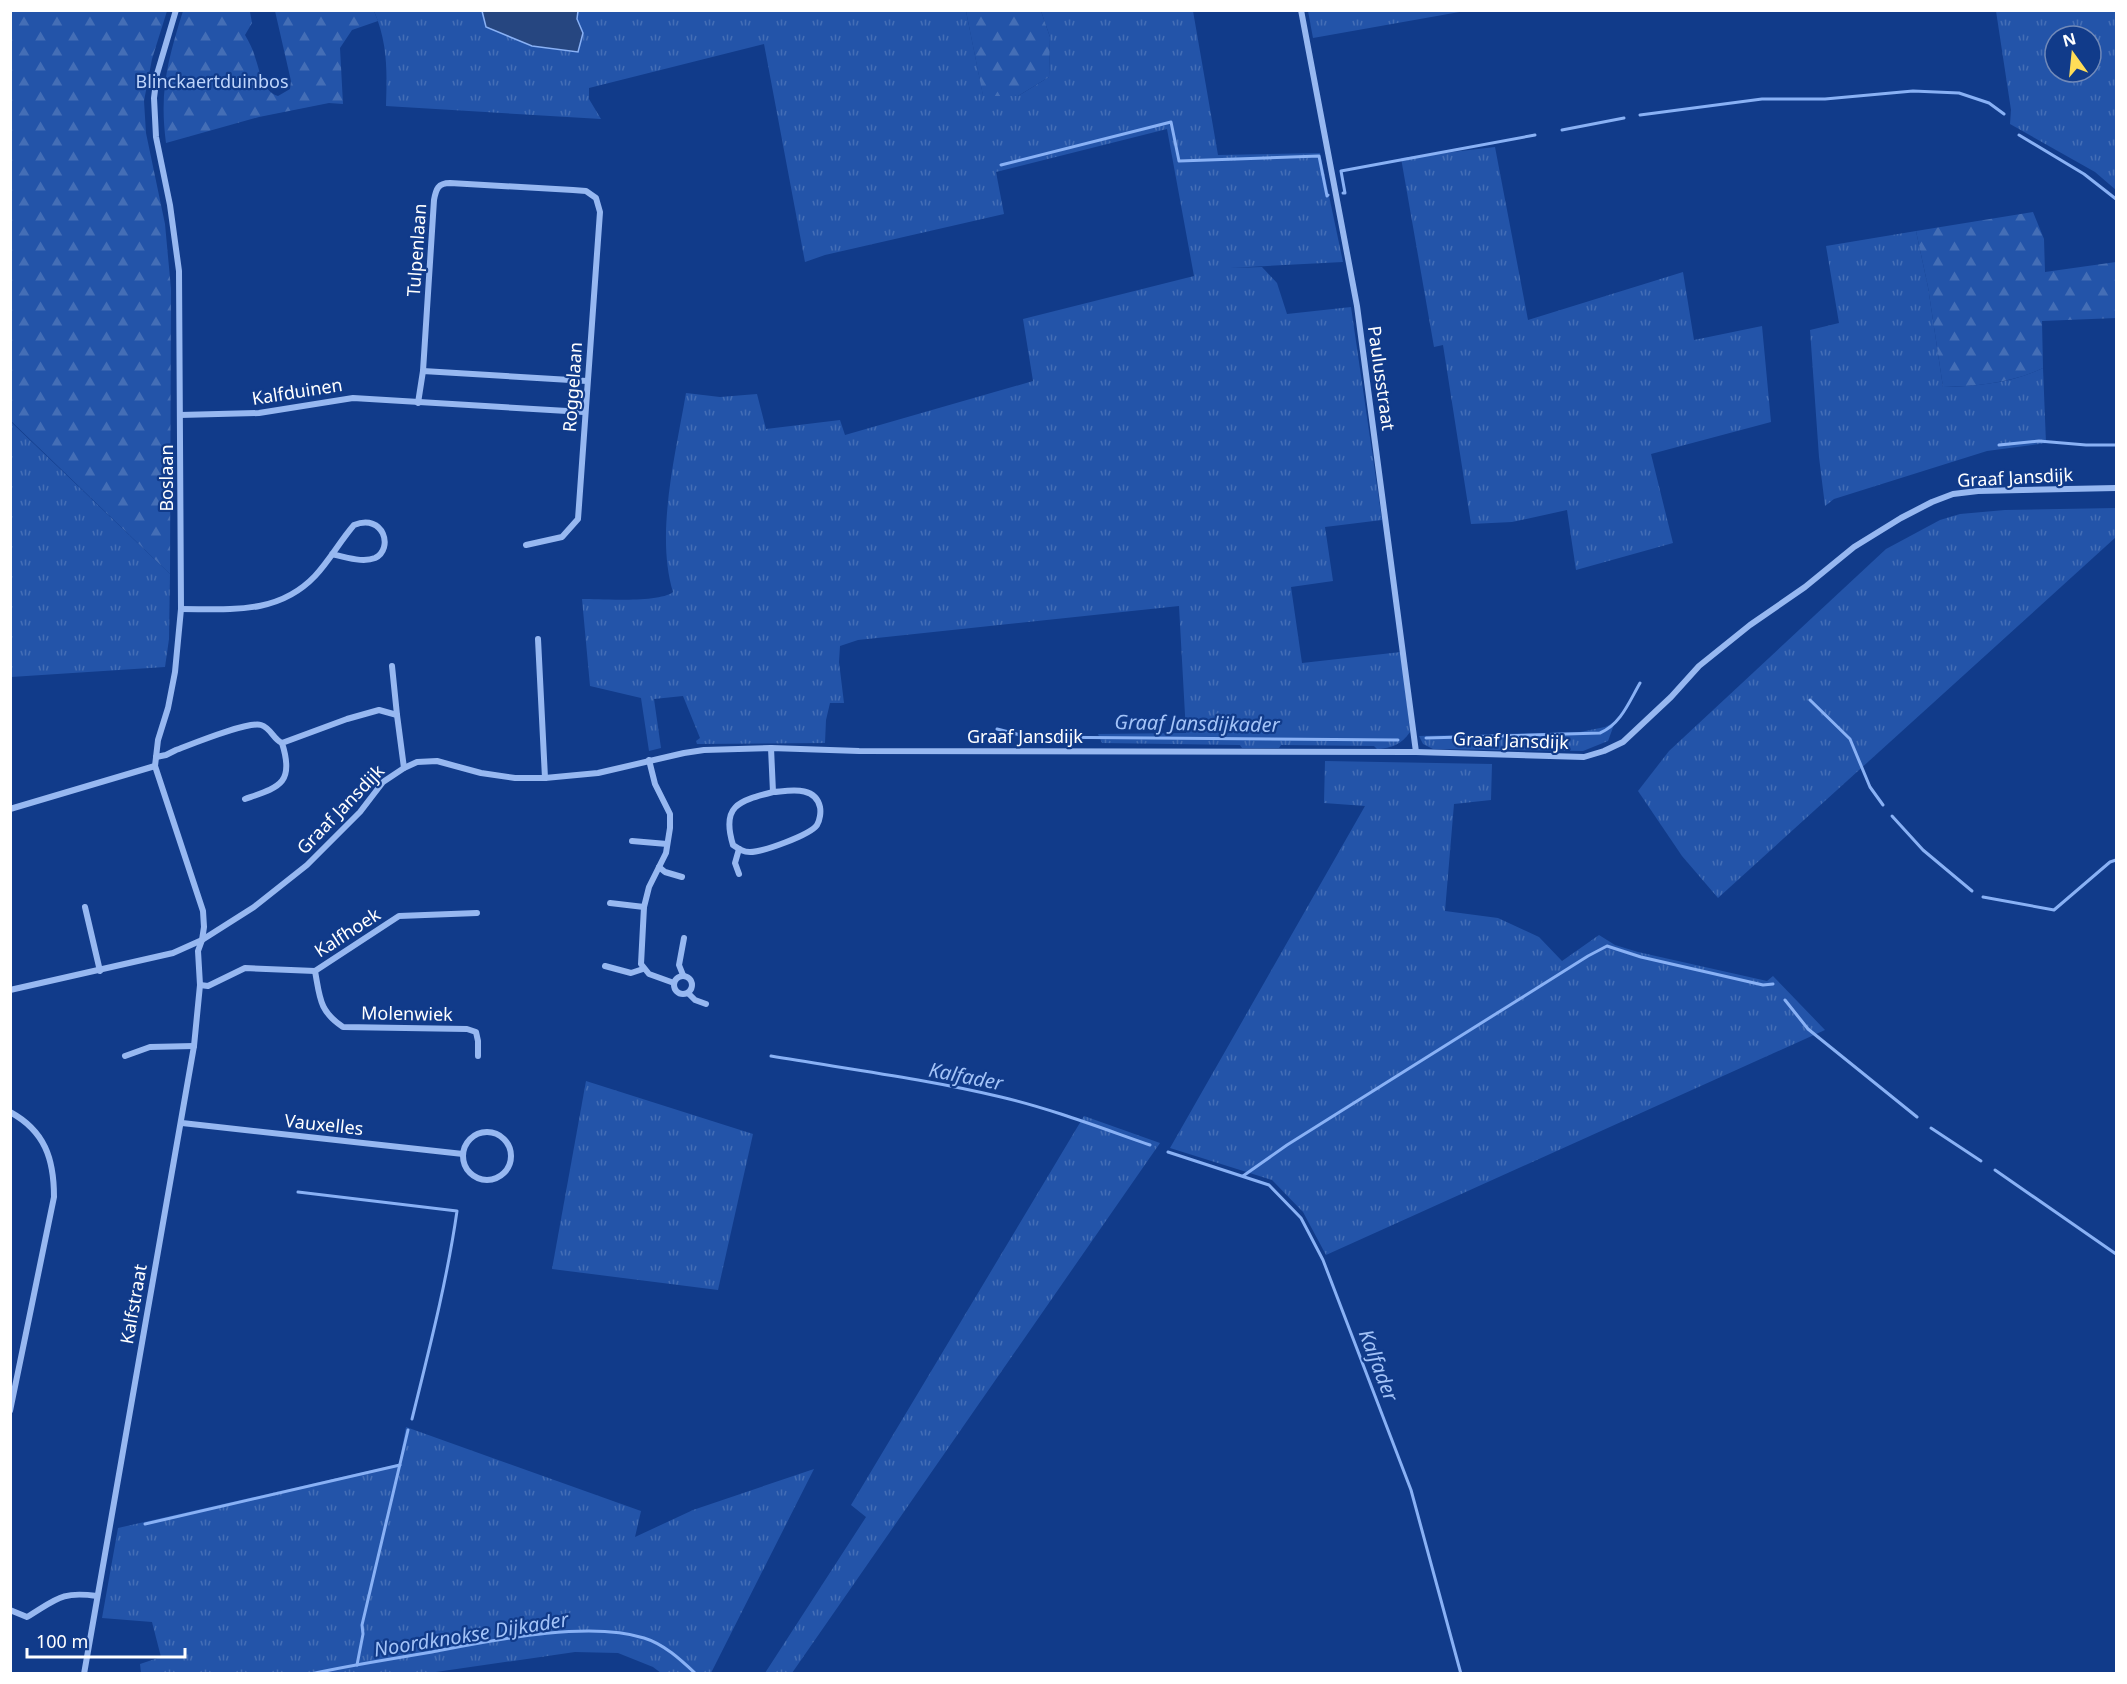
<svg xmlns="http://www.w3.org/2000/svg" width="2127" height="1684" viewBox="0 0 2127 1684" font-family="'Noto Sans',sans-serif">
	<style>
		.grass { fill: url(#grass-tufts); fill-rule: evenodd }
		.forest { fill: url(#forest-firs) }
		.water { fill: #264680; stroke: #89b1f5; stroke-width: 1.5 }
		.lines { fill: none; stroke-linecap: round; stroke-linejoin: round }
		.stream { stroke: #89b1f5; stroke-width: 3 }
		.street { stroke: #97b8f1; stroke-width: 6 }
		.labels { text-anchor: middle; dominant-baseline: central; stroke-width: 4.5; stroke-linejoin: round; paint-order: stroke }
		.park-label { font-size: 18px; fill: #bed5fc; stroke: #113b8a }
		.street-label { font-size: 18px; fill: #fff; stroke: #113b8a }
		.water-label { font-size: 20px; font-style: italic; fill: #a3c3f8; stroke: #113b8a }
	</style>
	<defs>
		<pattern id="grass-tufts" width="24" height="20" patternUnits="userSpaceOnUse" patternTransform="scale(1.5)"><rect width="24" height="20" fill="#2354a9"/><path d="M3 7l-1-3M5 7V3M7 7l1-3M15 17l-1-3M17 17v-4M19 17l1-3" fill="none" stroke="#446eb6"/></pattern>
		<pattern id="forest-firs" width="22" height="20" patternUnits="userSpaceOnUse" patternTransform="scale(1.5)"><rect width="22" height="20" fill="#2354a9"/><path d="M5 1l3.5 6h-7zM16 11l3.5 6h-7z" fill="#446eb6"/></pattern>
	</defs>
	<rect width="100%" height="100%" fill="#113b8a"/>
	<g class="grass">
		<path d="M374 11H482L486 27 532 46 577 52 583 33 577 19 578 11H966L983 95 1018 96 1049 77 1050 37 1041 11H1193L1218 155 1320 153 1343 262 1229 268 1262 267 1277 283 1287 314 1351 307 1382 520 1325 527 1333 581 1291 587 1302 663 1401 652 1410 732C1401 745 1392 748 1377 749L1374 746 1281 745 1279 748H1242L1240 745 1102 743 1098 734 1186 733 1179 606 858 640 840 646 839 662 844 703H830L826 720 825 743 697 744 696 741 700 738 683 696 654 699 661 748 649 751 641 698 590 686 582 599C602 599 659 603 673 592 655 534 676 452 686 393L720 397 757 394 766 429 840 420 845 435 1033 381 1023 319 1194 276 1167 129 996 172 1004 214 825 255 805 262 764 44 589 88V99L601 119 386 106C387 71 388 44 374 11Z"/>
		<path d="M1308 11V10L1465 11 1313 38Z"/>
		<path d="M1996 11H2116V190L2095 172 2010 124 2011 110ZM2055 36H2091V72H2055Z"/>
		<path d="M1495 147 1528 320 1683 272 1694 340 1762 326 1771 422 1651 454 1673 543 1576 570 1567 510 1512 522 1471 524 1443 345 1434 347 1401 158Z"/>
		<path d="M1916 231 1928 287 1943 387C1978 386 2011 383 2043 368L2046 443 1987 451 1834 499 1825 506 1819 457 1810 330 1839 323 1826 246Z"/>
		<path d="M10 421 170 574 169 639 165 667 11 677Z"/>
		<path d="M2116 508V537L1718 898 1682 856 1638 791 1669 751 1886 549 1940 520 1960 514 2005 510Z"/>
		<path d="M1615 722 1608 741 1583 751 1433 749 1423 744 1419 736 1580 732 1605 727Z"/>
		<path d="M1325 761 1492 764 1491 800 1454 804 1445 911 1498 918 1539 937 1562 961 1599 935 1615 945 1638 952 1767 981 1773 976 1825 1030 1326 1255 1303 1212 1272 1180 1170 1148 1365 806 1324 803Z"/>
		<path d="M586 1081 753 1134 718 1290 552 1269Z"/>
		<path d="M1084 1116 1160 1143 792 1673H765L866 1517 851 1505Z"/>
		<path d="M406 1427 641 1511 635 1537 693 1510 814 1469 711 1673H661L653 1667 618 1653 575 1652 429 1673H141L140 1664 161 1657 152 1622 102 1618 118 1528 399 1464Z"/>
	</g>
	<g class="forest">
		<path d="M10 11H167L152 59 144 101 146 133 165 224 171 289 170 574 11 421Z"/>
		<path d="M245 11 250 12 252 23 245 35C249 42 253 49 255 57 260 71 262 91 278 96L290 89 291 81 275 11H374L378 21 352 30 340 48 343 104 329 103 259 117 166 143C159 91 168 59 183 11Z"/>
		<path d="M966 11H1041L1050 37 1049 77 1018 96H983Z"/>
		<path d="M2033 212 2044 239 2045 272 2116 262V318L2042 321 2043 368C2012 383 1978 386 1943 387L1928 287 1916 231Z"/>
	</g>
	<path class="water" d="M482 11H578L577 19 583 33 578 52 532 46 486 27Z"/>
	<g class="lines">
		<g class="stream">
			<path d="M1640 115 1762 99H1825L1913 91 1959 93 1989 103 2004 114"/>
			<path d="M1562 130 1624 118"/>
			<path d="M2019 135 2084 174 2116 199"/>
			<path d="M1001 165 1171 122 1179 161 1319 156 1327 196 1328 195"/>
			<path d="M1343 193H1345L1341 171 1535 135"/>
			<path d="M1999 445 2039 441 2086 445H2116"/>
			<path d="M1810 700 1850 739 1870 787 1883 805"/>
			<path d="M997 729 1028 737 1398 740"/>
			<path d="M1426 738 1600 733C1621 724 1629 702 1640 683"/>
			<path d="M1892 816 1923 850 1972 891"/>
			<path d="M1983 897 2054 910 2110 862 2116 860"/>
			<path d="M1785 1000 1808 1029 1917 1117"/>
			<path d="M771 1056C848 1069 926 1079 1001 1097 1052 1109 1101 1128 1150 1145"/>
			<path d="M1931 1128 1981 1161"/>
			<path d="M1168 1152 1269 1185 1301 1218 1323 1260 1411 1490 1461 1674"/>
			<path d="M1995 1170 2116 1254"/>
			<path d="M1243 1176 1287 1145 1588 956 1607 946 1641 957 1763 985 1773 984"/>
			<path d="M298 1192 457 1211C447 1281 429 1350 412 1419"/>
			<path d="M145 1524 400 1465"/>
			<path d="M357 1665 363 1634 362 1625 408 1430"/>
			<path d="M311 1674C351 1665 392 1659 432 1652 490 1641 588 1620 644 1638 664 1644 681 1660 696 1674"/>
		</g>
		<g class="street">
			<path d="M1301 10 1357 306 1416 752"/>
			<path d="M423 371 434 200C436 189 438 183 450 183L573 190 586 191 596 198 600 212 578 519 562 537 526 545"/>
			<path d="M418 403 423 371 587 381"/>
			<path d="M180 415 259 413 353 398 584 412"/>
			<path d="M181 609C230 609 278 615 315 576 330 560 340 541 354 525 384 513 394 549 375 558 363 563 344 557 332 554"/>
			<path d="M538 639 545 778"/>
			<path d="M392 666 397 715"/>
			<path d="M771 748 773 792C738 801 721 806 733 845 739 849 743 852 750 852 763 852 810 835 817 825 820 820 821 812 820 807 815 785 789 791 773 792"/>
			<path d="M156 757 166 755 176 750C192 744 248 721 261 725 271 728 273 739 282 743"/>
			<path d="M649 760 655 784 670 814V828L666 853 649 887 644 907 641 964 649 974 674 983"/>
			<path d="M245 799C279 787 295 784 282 743L347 719 379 710 397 715 404 768"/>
			<path d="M10 809 155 766"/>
			<path d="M632 841 667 844"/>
			<path d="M739 849 735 863 739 874"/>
			<path d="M659 867 665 872 682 877"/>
			<path d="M610 903 644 907"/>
			<path d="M85 907 100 971"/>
			<path d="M605 966 631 973 643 969"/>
			<path d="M315 971C320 998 319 1011 343 1027L467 1029 476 1032 478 1041V1056"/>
			<path d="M683 975 679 965 684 938"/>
			<circle cx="683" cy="985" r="9"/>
			<path d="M200 985 208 986 245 968 315 971 399 916 477 913"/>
			<path d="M10 990 173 953 202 940 254 907 307 865 360 812 383 782 404 768 417 762 437 761 481 773 515 778H545L598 773 684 753 704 750 771 748 859 751 1416 752 1584 757 1604 751 1623 742 1671 697 1699 666 1750 625 1805 587 1854 547 1901 518 1932 502 1953 494 1978 491 2116 488"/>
			<path d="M688 993 695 1000 706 1004"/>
			<path d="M125 1056 150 1047 194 1046"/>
			<path d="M10 1112C45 1131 54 1159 54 1197L10 1411"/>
			<path d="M182 1123 463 1154"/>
			<circle cx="487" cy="1156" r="24"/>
			<path d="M10 1610 27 1617C57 1599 61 1591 97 1596"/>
			<path d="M84 1674 194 1046 200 985 198 951 202 940 204 927 203 911 155 766 158 740 168 708 175 672 181 609 179 271 170 205 156 137 154 98 157 74 176 10"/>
		</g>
	</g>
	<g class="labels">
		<g class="park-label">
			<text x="212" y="81">Blinckaertduinbos</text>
		</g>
		<g class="street-label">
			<text transform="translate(416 250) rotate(-86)">Tulpenlaan</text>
			<text transform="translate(1382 378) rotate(82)">Paulusstraat</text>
			<text transform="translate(572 387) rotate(-86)">Roggelaan</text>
			<text transform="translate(297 391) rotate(-9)">Kalfduinen</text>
			<text transform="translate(2015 477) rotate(-3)">Graaf Jansdijk</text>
			<text transform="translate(166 478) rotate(-90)">Boslaan</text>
			<text x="1025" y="736">Graaf Jansdijk</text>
			<text transform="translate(1511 740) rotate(2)">Graaf Jansdijk</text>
			<text transform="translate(340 809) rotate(-46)">Graaf Jansdijk</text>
			<text transform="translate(347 932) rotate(-33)">Kalfhoek</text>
			<text transform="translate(407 1013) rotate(1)">Molenwiek</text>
			<text transform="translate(324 1124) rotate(6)">Vauxelles</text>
			<text transform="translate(133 1304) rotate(-80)">Kalfstraat</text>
		</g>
		<g class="water-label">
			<text transform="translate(1197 723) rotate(1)">Graaf Jansdijkader</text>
			<text transform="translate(966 1076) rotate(11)">Kalfader</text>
			<text transform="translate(1379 1365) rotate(69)">Kalfader</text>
			<text transform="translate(471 1634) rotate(-9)">Noordknokse Dijkader</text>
		</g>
	</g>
	<rect width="2127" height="1684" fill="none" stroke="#ffffff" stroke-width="24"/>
	<g transform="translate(2073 54) rotate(345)"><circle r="28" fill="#113b8a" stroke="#7089b9" stroke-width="1.5"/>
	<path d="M0-4.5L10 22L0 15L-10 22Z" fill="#ffdd57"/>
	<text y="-9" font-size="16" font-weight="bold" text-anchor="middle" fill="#ffffff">N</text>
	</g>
	<path d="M27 1648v9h158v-9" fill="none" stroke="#ffffff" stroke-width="3"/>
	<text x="36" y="1648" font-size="18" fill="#ffffff" stroke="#113b8a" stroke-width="4.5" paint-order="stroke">100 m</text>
</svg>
